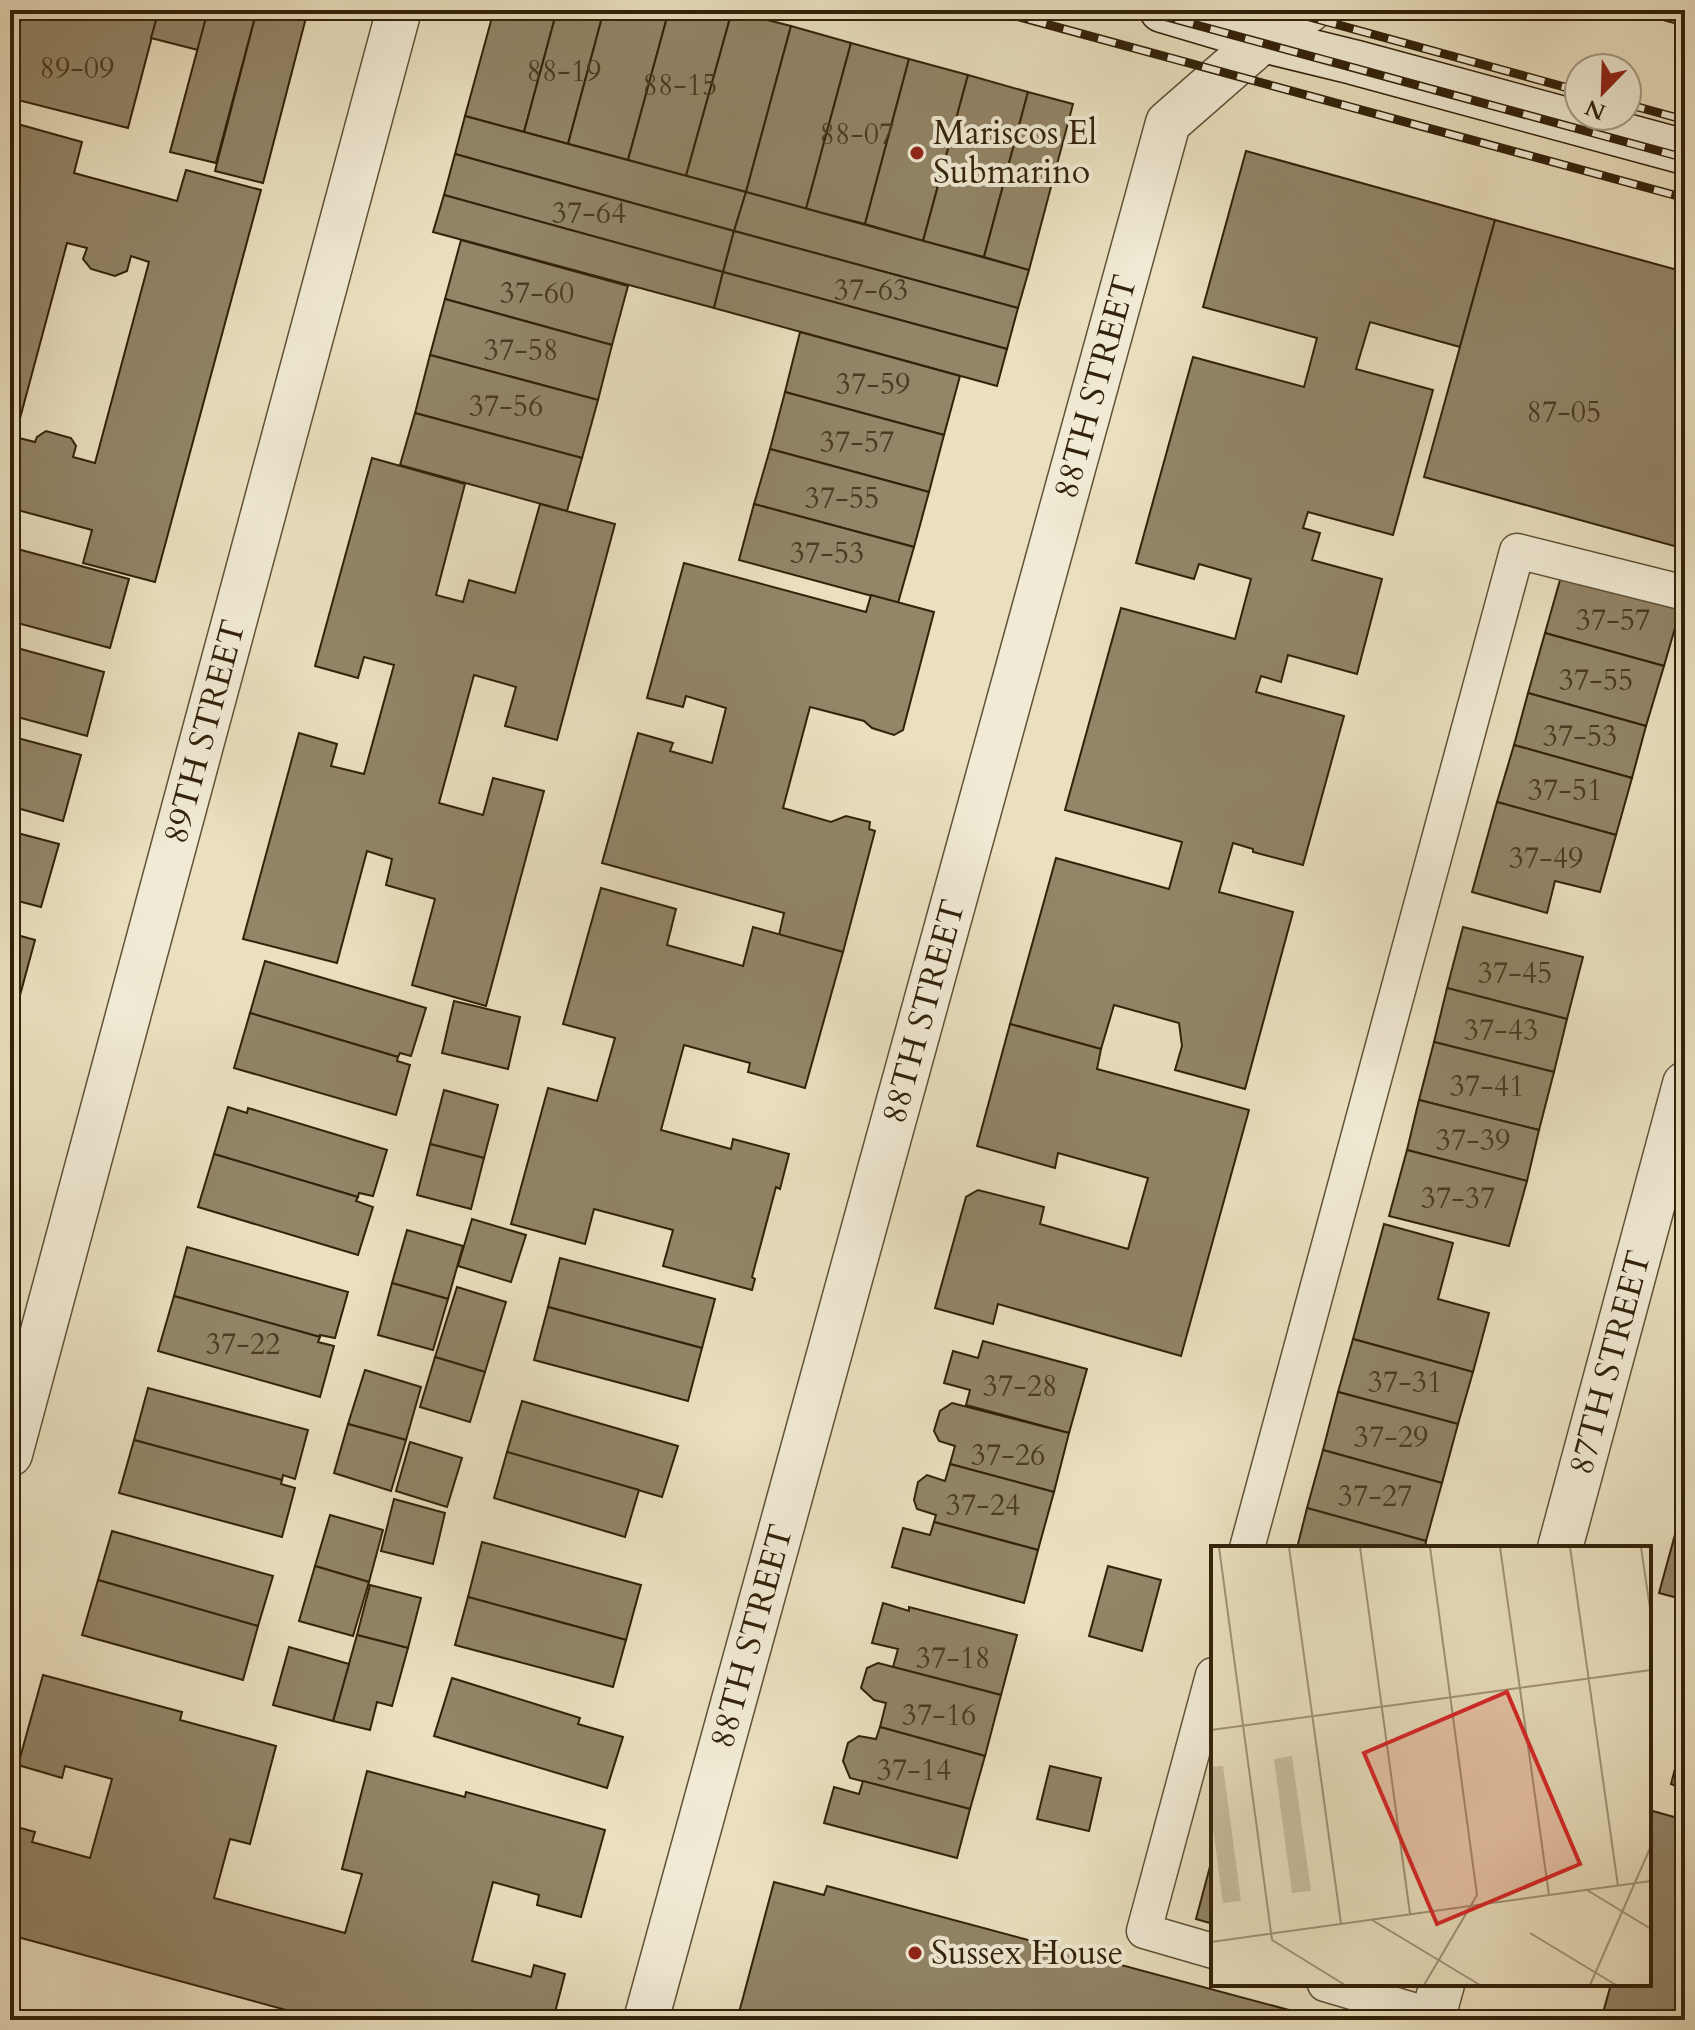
<svg xmlns="http://www.w3.org/2000/svg" width="1695" height="2030" viewBox="0 0 1695 2030" font-family="Cardo,serif">
	<style>
		.building { fill: #928568; stroke: #32220a; stroke-width: 2; fill-rule: evenodd }
		.lines { fill: none; stroke-linecap: round; stroke-linejoin: round }
		.lane-casing { stroke: #605237; stroke-width: 37 }
		.street-casing { stroke: #605237; stroke-width: 47 }
		.secondary-casing { stroke: #32220a; stroke-width: 47 }
		.lane { stroke: #f1ebd5; stroke-width: 34 }
		.street { stroke: #f1ebd5; stroke-width: 44 }
		.secondary { stroke: #f1ebd5; stroke-width: 44 }
		.rail-casing { stroke: #32220a; stroke-width: 9 }
		.rail { stroke: #f1ebd5; stroke-width: 6; stroke-dasharray: 18; stroke-linecap: butt }
		.poi-dot { fill: #8f2418; stroke: #f1ebd5; stroke-width: 3 }
		.labels { text-anchor: middle; dominant-baseline: central; stroke-width: 8; stroke-linejoin: round; paint-order: stroke }
		.number-label { font-size: 30px; fill: #4a3b22 }
		.poi-label { font-size: 34px; fill: #32220a; stroke: #f1ebd5; text-anchor: start }
		.street-label { font-size: 34px; fill: #32220a; stroke: #f1ebd5 }
		.inset-road { fill: none; stroke: #a09477; stroke-width: 2 }
		.view { fill: #d62828; fill-opacity: 0.15; stroke: #d62828; stroke-width: 4 }
		.inset-edge { fill: none; stroke: #32220a; stroke-width: 4 }
	</style>
	<rect width="100%" height="100%" fill="#eae0bf"/>
	<filter id="stains"><feTurbulence type="fractalNoise" baseFrequency=".0025" numOctaves="4"/><feColorMatrix values="0 0 0 0 .2 0 0 0 0 .09 0 0 0 0 .02 0 0 0 .5 -.17"/></filter>
	<radialGradient id="worn" r=".72"><stop offset=".6" stop-color="#630" stop-opacity="0"/><stop offset="1" stop-color="#630" stop-opacity=".3"/></radialGradient>
	<g class="building">
		<path d="M12 10H159L128 128 10 98V18Z"/>
		<path d="M159 10H208L198 50 151 38Z"/>
		<path d="M208 10H257L216 163 170 152Z"/>
		<path d="M257 10H308L263 183 215 171Z"/>
		<path d="M494 10H557L524 132 465 116Z"/>
		<path d="M557 10H604L568 144 524 132Z"/>
		<path d="M604 10H669L628 160 568 144Z"/>
		<path d="M669 10 732 11 686 176 628 160Z"/>
		<path d="M1626 10H1685V26Z"/>
		<path d="M732 11 791 26 746 192 686 176Z"/>
		<path d="M791 26 851 43 806 209 746 192Z"/>
		<path d="M851 43 909 59 865 224 806 209Z"/>
		<path d="M909 59 968 75 923 241 865 224Z"/>
		<path d="M968 75 1028 92 984 257 923 241Z"/>
		<path d="M1028 92 1073 104 1029 270 984 257Z"/>
		<path d="M465 116 746 192 734 231 455 154Z"/>
		<path d="M14 123 82 142 74 173 177 201 186 170 261 190 155 582 83 563 92 530 10 508V139ZM67 243 87 248 83 259 91 269 115 276 127 271 131 256 149 262 95 463 73 457 76 446 71 438 46 431 37 437 35 442 15 437Z"/>
		<path d="M1246 151 1495 220 1460 347 1370 322 1356 369 1433 390 1393 535 1308 512 1303 528 1320 533 1312 560 1382 579 1357 674 1288 655 1281 682 1261 676 1256 692 1344 716 1303 865 1253 852V849L1233 843 1219 892 1293 912 1245 1089 1175 1070 1182 1046 1179 1023 1114 1005 1101 1049 1010 1024 1056 858 1169 889 1182 842 1065 810 1121 608 1235 639 1251 579 1199 564 1194 579 1136 563 1193 357 1304 387 1317 338 1203 307Z"/>
		<path d="M455 154 734 231 723 272 444 195Z"/>
		<path d="M746 192 1029 270 1018 308 734 231Z"/>
		<path d="M444 195 723 272 714 308 433 232Z"/>
		<path d="M1495 220 1685 272V549L1424 477Z"/>
		<path d="M734 231 1018 308 1007 349 723 272Z"/>
		<path d="M461 240 628 286 612 345 445 299Z"/>
		<path d="M723 272 1007 349 997 386 714 308Z"/>
		<path d="M445 299 612 345 598 400 430 355Z"/>
		<path d="M800 332 960 376 944 435 785 392Z"/>
		<path d="M430 355 598 400 582 458 415 413Z"/>
		<path d="M785 392 944 435 929 492 770 449Z"/>
		<path d="M415 413 582 458 567 511 400 465Z"/>
		<path d="M770 449 929 492 914 547 754 504Z"/>
		<path d="M372 458 465 484 436 595 463 602 469 580 515 593 540 504 615 524 557 740 505 726 516 687 474 675 439 803 483 815 493 778 544 791 486 1006 412 985 435 899 386 885 392 859 367 851 337 963 243 939 299 733 337 744 331 766 364 774 394 665 364 657 358 678 315 666Z"/>
		<path d="M754 504 914 547 898 603 739 560Z"/>
		<path d="M10 547 129 579 110 648 10 621Z"/>
		<path d="M684 563 866 612 871 595 934 612 903 730 894 735 872 728 864 721 810 707 783 808 831 822 846 816 870 822 869 829 875 831 843 952 779 935 784 913 602 863 638 733 673 743 670 751 712 763 726 708 686 696 683 707 647 698Z"/>
		<path d="M1562 573 1681 607 1664 666 1545 633Z"/>
		<path d="M1545 633 1664 666 1646 726 1528 693Z"/>
		<path d="M10 646 104 672 87 736 10 715Z"/>
		<path d="M1528 693 1646 726 1632 778 1514 745Z"/>
		<path d="M10 736 81 755 63 821 10 806Z"/>
		<path d="M1514 745 1632 778 1616 835 1497 802Z"/>
		<path d="M1497 802 1616 835 1600 892 1555 881 1547 913 1472 892Z"/>
		<path d="M10 831 59 844 41 907 10 899Z"/>
		<path d="M601 888 676 909 667 945 743 966 753 927 843 952 805 1088 748 1072 750 1063 684 1045 661 1130 731 1149 733 1139 789 1154 780 1189 776 1187 752 1277 755 1279 752 1290 663 1266 673 1230 594 1209 585 1244 511 1224 548 1088 597 1101 615 1038 563 1024Z"/>
		<path d="M1463 927 1583 957 1567 1019 1447 988Z"/>
		<path d="M10 933 35 940 19 999 10 996Z"/>
		<path d="M265 961 426 1008 411 1056 400 1053 398 1057 250 1013Z"/>
		<path d="M1447 988 1567 1019 1554 1072 1434 1042Z"/>
		<path d="M454 1001 520 1017 508 1069 442 1053Z"/>
		<path d="M250 1013 398 1057 397 1061 410 1065 396 1115 234 1068Z"/>
		<path d="M1010 1024 1101 1049 1097 1069 1249 1110 1181 1356 998 1304 993 1324 935 1308 966 1197 978 1190 1044 1207 1040 1224 1128 1249 1148 1178 1058 1153 1055 1168 977 1146Z"/>
		<path d="M1434 1042 1554 1072 1539 1130 1419 1100Z"/>
		<path d="M444 1090 498 1105 484 1158 430 1144Z"/>
		<path d="M1419 1100 1539 1130 1527 1181 1407 1150Z"/>
		<path d="M228 1107 247 1113 248 1108 387 1150 373 1196 359 1193 358 1197 214 1154Z"/>
		<path d="M430 1144 484 1158 471 1209 417 1195Z"/>
		<path d="M1407 1150 1527 1181 1509 1246 1389 1216Z"/>
		<path d="M214 1154 358 1197 356 1201 373 1207 358 1255 198 1207Z"/>
		<path d="M472 1219 526 1235 511 1282 458 1266Z"/>
		<path d="M1384 1224 1453 1243 1438 1299 1489 1313 1473 1372 1353 1339Z"/>
		<path d="M407 1230 463 1246 448 1299 392 1283Z"/>
		<path d="M187 1247 348 1292 335 1338 320 1335V1337L174 1296Z"/>
		<path d="M560 1258 715 1299 702 1348 548 1307Z"/>
		<path d="M392 1283 448 1299 433 1350 378 1335Z"/>
		<path d="M457 1287 506 1302 485 1372 435 1357Z"/>
		<path d="M174 1296 320 1337 318 1342 334 1346 320 1397 158 1351Z"/>
		<path d="M548 1307 702 1348 688 1401 534 1360Z"/>
		<path d="M1353 1339 1473 1372 1458 1424 1338 1392Z"/>
		<path d="M983 1341 1087 1369 1069 1433 966 1405 970 1390 944 1383 953 1351 978 1358Z"/>
		<path d="M435 1357 485 1372 470 1422 420 1407Z"/>
		<path d="M365 1370 421 1387 406 1440 348 1424Z"/>
		<path d="M148 1388 308 1430 295 1479 283 1475 282 1480 134 1440Z"/>
		<path d="M1338 1392 1458 1424 1442 1483 1323 1450Z"/>
		<path d="M522 1401 678 1446 662 1497 507 1452Z"/>
		<path d="M952 1403 1069 1433 1054 1492 950 1464 955 1446 939 1441 934 1431 940 1411Z"/>
		<path d="M348 1424 406 1440 391 1491 334 1473Z"/>
		<path d="M134 1440 282 1480 281 1484 295 1488 282 1537 119 1493Z"/>
		<path d="M410 1442 462 1458 447 1507 396 1491Z"/>
		<path d="M1323 1450 1442 1483 1426 1541 1307 1508Z"/>
		<path d="M507 1452 639 1490 625 1537 494 1498Z"/>
		<path d="M950 1464 1054 1492 1038 1550 934 1522 936 1515 917 1509 914 1500 918 1482 927 1475 945 1481Z"/>
		<path d="M1685 1498V1600L1659 1593Z"/>
		<path d="M394 1499 445 1513 433 1564 381 1551Z"/>
		<path d="M1307 1508 1426 1541 1425 1548H1297Z"/>
		<path d="M330 1515 383 1530 369 1582 315 1566Z"/>
		<path d="M934 1522 1038 1550 1024 1603 892 1567 903 1528 930 1535Z"/>
		<path d="M112 1531 273 1576 258 1626 98 1580Z"/>
		<path d="M482 1542 641 1585 626 1640 468 1597Z"/>
		<path d="M315 1566 369 1582 353 1636 299 1621Z"/>
		<path d="M1108 1566 1161 1580 1142 1651 1089 1636Z"/>
		<path d="M98 1580 258 1626 243 1680 82 1635Z"/>
		<path d="M370 1585 421 1598 408 1648 357 1635Z"/>
		<path d="M468 1597 626 1640 613 1687 455 1645Z"/>
		<path d="M883 1603 909 1611V1607L1017 1635 1001 1695 893 1667 898 1649 872 1643Z"/>
		<path d="M357 1635 408 1648 392 1706 377 1702 370 1730 333 1721Z"/>
		<path d="M289 1647 349 1664 333 1721 273 1705Z"/>
		<path d="M878 1663 1001 1695 985 1756 880 1727 886 1703 874 1700 861 1688 867 1668Z"/>
		<path d="M43 1675 182 1712 180 1720 276 1746 250 1844 230 1839 214 1898 345 1933 362 1874 342 1869 367 1771 465 1797 466 1792 605 1830 581 1917 537 1905 539 1895 493 1882 472 1961 531 1977 534 1965 565 1974 553 2020H323L10 1935V1825L35 1832 32 1842 90 1858 112 1779 65 1766 62 1778 18 1765Z"/>
		<path d="M452 1678 580 1718 578 1724 623 1737 607 1788 434 1736Z"/>
		<path d="M880 1727 985 1756 970 1809 850 1778 843 1761 848 1743 859 1736 876 1739Z"/>
		<path d="M1685 1731V1789L1671 1784Z"/>
		<path d="M1050 1766 1101 1778 1089 1831 1037 1819Z"/>
		<path d="M863 1781 970 1809 957 1858 824 1823 834 1787 859 1794Z"/>
		<path d="M1649 1810 1685 1820V2020H1601L1611 1984H1649Z"/>
		<path d="M1212 1859H1213V1924L1196 1919Z"/>
		<path d="M774 1882 824 1895 827 1886 1289 2010 1286 2020H737Z"/>
	</g>
	<g class="lines">
		<g class="lane-casing">
			<g id="lane">
				<path d="M1247 1548 1517 551 1685 593"/>
				<path d="M1213 1675 1144 1931 1213 1951"/>
				<path d="M1325 1984 1433 2016"/>
			</g>
		</g>
		<g class="street-casing">
			<g id="street">
				<path id="s1" d="M10 1454 399 10"/>
				<path id="s2" d="M1560 1548 1685 1084"/>
				<path id="s3" d="M646 2020 1168 123 1263 40 1309 10"/>
				<path d="M1432 2020 1442 1984"/>
			</g>
		</g>
		<g class="secondary-casing">
			<path id="secondary" d="M1162 10 1263 40 1353 62 1685 152"/>
		</g>
		<use href="#lane" class="lane"/>
		<use href="#street" class="street"/>
		<use href="#secondary" class="secondary"/>
		<g class="rail-casing">
			<g id="rail">
				<path d="M994 10 1685 198"/>
				<path d="M1141 10 1685 158"/>
				<path d="M1284 10 1579 91"/>
				<path d="M1627 104 1685 120"/>
			</g>
		</g>
		<use href="#rail" class="rail"/>
	</g>
	<g class="poi-dot">
		<circle cx="917" cy="153" r="8"/>
		<circle cx="915" cy="1953" r="8"/>
	</g>
	<g class="labels">
		<g class="number-label">
			<text x="77" y="68">89-09</text>
			<text x="564" y="71">88-19</text>
			<text x="680" y="85">88-15</text>
			<text x="857" y="134">88-07</text>
			<text x="589" y="213">37-64</text>
			<text x="871" y="290">37-63</text>
			<text x="537" y="293">37-60</text>
			<text x="521" y="350">37-58</text>
			<text x="873" y="384">37-59</text>
			<text x="506" y="406">37-56</text>
			<text x="1564" y="412">87-05</text>
			<text x="857" y="442">37-57</text>
			<text x="842" y="498">37-55</text>
			<text x="827" y="553">37-53</text>
			<text x="1613" y="620">37-57</text>
			<text x="1596" y="680">37-55</text>
			<text x="1580" y="736">37-53</text>
			<text x="1565" y="790">37-51</text>
			<text x="1546" y="858">37-49</text>
			<text x="1515" y="973">37-45</text>
			<text x="1501" y="1030">37-43</text>
			<text x="1487" y="1086">37-41</text>
			<text x="1473" y="1140">37-39</text>
			<text x="1458" y="1198">37-37</text>
			<text x="243" y="1344">37-22</text>
			<text x="1405" y="1382">37-31</text>
			<text x="1020" y="1386">37-28</text>
			<text x="1391" y="1437">37-29</text>
			<text x="1008" y="1455">37-26</text>
			<text x="1375" y="1496">37-27</text>
			<text x="983" y="1505">37-24</text>
			<text x="953" y="1658">37-18</text>
			<text x="939" y="1715">37-16</text>
			<text x="914" y="1770">37-14</text>
		</g>
		<g class="poi-label">
			<text x="933" y="133">Mariscos El<tspan x="933" dy="39">Submarino</tspan></text>
			<text x="931" y="1953">Sussex House</text>
		</g>
		<g class="street-label">
			<text stroke="none"><textPath href="#s3" startOffset="1694">88TH STREET</textPath></text>
			<text stroke="none"><textPath href="#s1" startOffset="748">89TH STREET</textPath></text>
			<text stroke="none"><textPath href="#s3" startOffset="1046">88TH STREET</textPath></text>
			<text stroke="none"><textPath href="#s2" startOffset="192">87TH STREET</textPath></text>
			<text stroke="none"><textPath href="#s3" startOffset="398">88TH STREET</textPath></text>
		</g>
	</g>
	<g transform="translate(1211 1546)">
		<rect width="440" height="440" fill="#eae0bf"/>
		<path d="M81 210 100 345 81 347 63 213ZM12 220 30 355 12 357 0 267V221Z" fill="#cbc0a0"/>
		<path class="inset-road" d="M8 1 61 394 134 439M78 1 130 378M149 1 199 368M289 1 338 349M359 1 407 340M430 1 440 69M0 184 440 124M376 344 440 383M161 374 269 439M319 387 405 439M0 396 440 335M213 439 266 349 219 1M379 439 440 300"/>
		<path class="view" d="M296 146 369 318 226 378 153 207Z"/>
		<rect width="440" height="440" class="inset-edge"/>
	</g>
	<rect width="1695" height="2030" fill="none" stroke="#eae0bf" stroke-width="40"/>
	<rect x="12" y="12" width="1671" height="2006" fill="none" stroke="#32220a" stroke-width="4"/>
	<rect x="20" y="20" width="1655" height="1990" fill="none" stroke="#32220a" stroke-width="2"/>
	<g transform="translate(1603 92) rotate(203)"><circle r="38" fill="#f1ebd5" stroke="#a59b84" stroke-width="2"/>
	<path d="M0-6L14 30L0 20L-14 30Z" fill="#8f2418"/>
	<text y="-12" font-size="22" font-weight="bold" text-anchor="middle" fill="#32220a">N</text>
	</g>
	<rect width="100%" height="100%" filter="url(#stains)"/>
	<rect width="100%" height="100%" fill="url(#worn)"/>
</svg>
